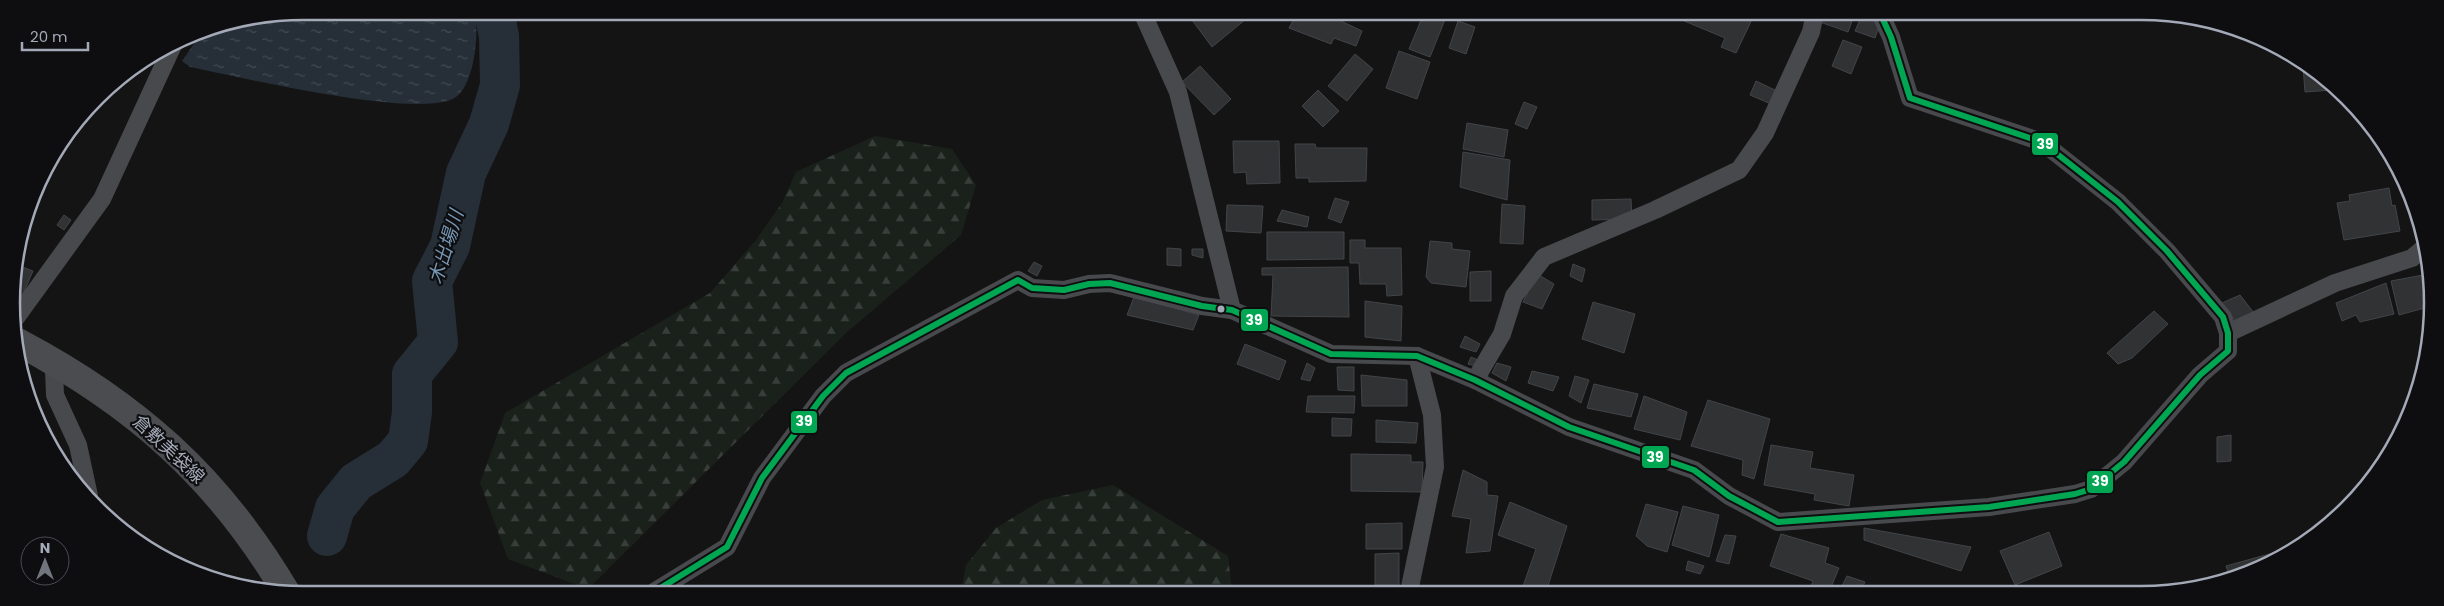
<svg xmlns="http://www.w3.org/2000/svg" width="2444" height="606" viewBox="0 0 2444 606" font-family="Poppins,'Noto Sans JP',sans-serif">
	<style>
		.forest { fill: url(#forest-firs) }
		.water { fill: url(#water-ripples) }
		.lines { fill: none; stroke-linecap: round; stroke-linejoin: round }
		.river { stroke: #262f37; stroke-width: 40 }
		.building { fill: #313234; stroke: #424448 }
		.street { stroke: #48494d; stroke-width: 18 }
		.primary { stroke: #4b4c4f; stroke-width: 28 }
		.bus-1-casing { stroke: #0e0e10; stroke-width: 10 }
		.bus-1 { stroke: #00a651; stroke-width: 6 }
		.bus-dot { fill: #a3a9b7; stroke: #0e0e10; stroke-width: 2 }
		.labels { text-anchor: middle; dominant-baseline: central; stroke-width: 4.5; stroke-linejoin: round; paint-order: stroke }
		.street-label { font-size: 18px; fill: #a3a9b7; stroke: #0e0e10 }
		.water-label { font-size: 19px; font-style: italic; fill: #7797b5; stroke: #0e0e10 }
		.rim { fill: none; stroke: #a3a9b7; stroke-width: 2.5 }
		.line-badge { stroke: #0e0e10; stroke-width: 2 }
		.badge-label { font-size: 14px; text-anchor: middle; font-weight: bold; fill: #fff }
	</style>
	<defs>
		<pattern id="forest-firs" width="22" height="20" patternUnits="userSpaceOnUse" patternTransform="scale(1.25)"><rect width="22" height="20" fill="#1a211b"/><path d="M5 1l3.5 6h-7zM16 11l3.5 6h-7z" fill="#383e3a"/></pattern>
		<pattern id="water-ripples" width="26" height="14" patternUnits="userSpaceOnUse" patternTransform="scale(1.25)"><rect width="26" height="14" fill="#262f37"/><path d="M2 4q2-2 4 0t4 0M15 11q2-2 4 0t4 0" fill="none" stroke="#424a52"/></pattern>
	</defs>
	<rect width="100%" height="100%" fill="#141414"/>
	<g class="forest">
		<path d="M875 136 952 149 976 185 961 235 846 333 588 589 508 559 480 483 505 413 710 293 756 240 782 203 796 172Z"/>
		<path d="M1113 485 1228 556 1232 592H961L966 565 996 528 1042 500Z"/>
	</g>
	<path class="water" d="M303 11H475C479 33 475 83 456 97 422 121 236 76 190 67L182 61 203 31Z"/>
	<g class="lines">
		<path class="river" d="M327 536 335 508 356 482 393 459 408 441 412 412V374L438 342 432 281 450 246 466 173 489 124 500 85 499 36 494 12"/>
	</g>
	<g class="building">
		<path d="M1186 12 1264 13 1256 19 1252 14 1212 47Z"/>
		<path d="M1297 13H1324L1362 31 1356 46 1334 38 1331 44 1289 28Z"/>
		<path d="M1424 13H1436L1446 17 1430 57 1409 49Z"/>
		<path d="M1671 13H1755L1736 53 1721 47 1725 38 1670 15Z"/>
		<path d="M1823 13H1855L1848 32 1820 22Z"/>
		<path d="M1863 13 1880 24 1875 38 1855 31Z"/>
		<path d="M1458 21 1475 27 1466 54 1449 48Z"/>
		<path d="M1843 40 1862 47 1851 74 1832 66Z"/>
		<path d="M1399 51 1430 62 1417 99 1386 88Z"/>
		<path d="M1355 54 1373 69 1347 101 1328 86Z"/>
		<path d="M1200 66 1231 99 1214 115 1182 82Z"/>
		<path d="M2303 66H2304L2332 90 2305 92Z"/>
		<path d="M1756 81 1777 91 1771 104 1750 95Z"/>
		<path d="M1318 90 1339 111 1323 127 1302 106Z"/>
		<path d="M1524 102 1537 107 1527 129 1515 124Z"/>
		<path d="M1467 123 1508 130 1504 157 1463 149Z"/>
		<path d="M1233 141H1279L1280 183 1247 184 1246 172 1234 173Z"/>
		<path d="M1295 144H1315L1316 148H1367L1366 181 1309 182V178H1296Z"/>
		<path d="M1463 152 1510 160 1507 200 1460 187Z"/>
		<path d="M2389 188 2392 206 2395 205 2400 231 2344 240 2337 203 2350 201 2349 195Z"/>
		<path d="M1335 198 1349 202 1341 223 1328 218Z"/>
		<path d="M1631 199 1632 219 1592 220V200Z"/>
		<path d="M1502 204 1525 206 1523 244 1500 243Z"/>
		<path d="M1227 205 1263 206 1261 233 1226 231Z"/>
		<path d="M1282 210 1309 217 1307 227 1277 221Z"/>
		<path d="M64 215 71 220 64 230 57 225Z"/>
		<path d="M1267 232H1344V259L1267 260Z"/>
		<path d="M1350 240H1365V248H1401L1402 295 1387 296 1386 284H1360L1359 263H1350Z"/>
		<path d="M1430 241 1452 243V249L1470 251 1466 287 1431 283 1426 277Z"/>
		<path d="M1167 248 1181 249V266L1167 265Z"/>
		<path d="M1192 249H1203V258L1192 255Z"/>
		<path d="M1034 262 1042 266 1037 276 1028 271Z"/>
		<path d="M1573 264 1585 269 1582 282 1570 276Z"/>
		<path d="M17 265 33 271 20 301 13 299 12 284Z"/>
		<path d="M1348 267 1349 317 1271 316 1273 275H1262V268Z"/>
		<path d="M1491 271V301H1470V272Z"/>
		<path d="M1537 274 1554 284 1542 309 1523 302Z"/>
		<path d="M2423 275 2428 307 2399 315 2391 281Z"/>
		<path d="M2386 283 2394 314 2360 322 2356 315 2342 321 2336 303Z"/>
		<path d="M2240 295 2254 313 2236 322 2222 303Z"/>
		<path d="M1134 297 1199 315 1193 330 1127 315Z"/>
		<path d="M1365 301 1402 306 1401 341 1365 337Z"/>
		<path d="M1593 302 1635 314 1624 353 1582 339Z"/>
		<path d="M2154 311 2168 324 2132 358 2118 364 2107 353Z"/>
		<path d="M1465 336 1480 344 1476 352 1460 347Z"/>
		<path d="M1245 344 1286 361 1279 380 1237 364Z"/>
		<path d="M1471 357 1478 360 1476 366 1468 364Z"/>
		<path d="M1307 363 1315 368 1310 381 1301 379Z"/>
		<path d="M1497 363 1511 367 1506 381 1492 373Z"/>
		<path d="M1337 367H1354V391L1338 390Z"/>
		<path d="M1532 371 1559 377 1553 391 1528 383Z"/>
		<path d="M1361 375 1407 380V406H1362Z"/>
		<path d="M1575 376 1589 380 1581 403 1569 396Z"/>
		<path d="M1594 384 1638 394 1631 417 1587 408Z"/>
		<path d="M1308 396H1355L1354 413 1306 412Z"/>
		<path d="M1644 396 1687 412 1680 440 1634 429Z"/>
		<path d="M1708 400 1770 419 1754 479 1742 475 1743 460 1691 446Z"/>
		<path d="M1332 418 1352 419 1351 436H1332Z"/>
		<path d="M1376 420 1418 423 1416 443 1376 442Z"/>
		<path d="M2231 435V461L2217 462V437Z"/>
		<path d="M1771 445 1813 452 1810 468 1854 475 1849 506 1814 500 1815 494 1764 485Z"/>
		<path d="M1351 454 1411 455V462H1423L1422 492 1351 491Z"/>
		<path d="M1463 470 1487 482V495L1498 496 1490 551 1466 553 1471 519 1452 516Z"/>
		<path d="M1510 502 1567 526 1546 592H1521L1536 549 1498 535Z"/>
		<path d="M1646 504 1678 512 1667 552 1647 546 1636 536Z"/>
		<path d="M1683 506 1719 515 1709 557 1672 545Z"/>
		<path d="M1402 523V549H1366V524Z"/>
		<path d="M1864 528 1971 547 1961 571 1864 540Z"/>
		<path d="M2049 532 2062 566 2015 585 2000 551Z"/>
		<path d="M1781 534 1829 548 1825 563 1839 568 1829 592H1809L1813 581 1770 566Z"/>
		<path d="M1725 535 1736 536 1729 564 1716 561Z"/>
		<path d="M2280 551 2282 556 2270 565 2230 577 2226 566Z"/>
		<path d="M1399 553V585H1375V554Z"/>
		<path d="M1688 561 1704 566 1700 574 1686 570Z"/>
		<path d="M1847 576 1865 582 1860 592H1839Z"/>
	</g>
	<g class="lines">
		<g class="street">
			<path d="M1142 12 1178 92 1232 310"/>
			<path d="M15 319 102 199 173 45"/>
			<path d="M2228 333 2335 283 2412 258 2424 248"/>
			<path d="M63 366 54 370 55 395 78 445 89 496"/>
			<path d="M1475 380 1502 334 1514 296 1544 257 1655 210 1739 170 1765 133 1811 32 1815 13"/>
			<path d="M654 592 727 547 762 478 823 396 846 373 1018 280 1032 288 1064 290 1089 284 1110 283 1202 306 1232 310 1331 354 1417 356 1475 380 1569 427 1694 470 1729 496 1778 522 1989 507 2075 494 2091 489 2124 462 2200 375 2228 351V333L2223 317 2167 251 2118 202 2042 142 1910 98 1891 37 1880 13"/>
			<path d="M1411 592 1410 587 1435 467 1432 415 1417 356"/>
		</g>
		<path class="primary" d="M18 342C135 404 218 477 286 592"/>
		<g class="bus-1-casing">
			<path id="bus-1" d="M654 592 727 547 762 478 823 396 846 373 1018 280 1032 288 1064 290 1089 284 1110 283 1202 306 1232 310 1331 354 1417 356 1475 380 1569 427 1694 470 1729 496 1778 522 1989 507 2075 494 2091 489 2124 462 2200 375 2228 351V333L2223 317 2167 251 2118 202 2042 142 1910 98 1891 37 1880 13"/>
		</g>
		<use href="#bus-1" class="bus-1"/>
	</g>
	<circle class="bus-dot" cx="1221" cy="309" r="4.5"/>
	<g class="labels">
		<g class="street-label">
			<text transform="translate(169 449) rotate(43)">倉敷美袋線</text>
		</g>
		<g class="water-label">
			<text transform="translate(446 247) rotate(-73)">木出場川</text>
		</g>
	</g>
	<path d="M0 0H2444V606H0ZM303 20H2141A283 283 0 0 1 2424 303V303A283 283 0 0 1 2141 586H303A283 283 0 0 1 20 303V303A283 283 0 0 1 303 20Z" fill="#0e0e10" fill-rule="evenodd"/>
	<path class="rim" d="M303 20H2141A283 283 0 0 1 2424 303V303A283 283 0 0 1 2141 586H303A283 283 0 0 1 20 303V303A283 283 0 0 1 303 20Z"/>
	<g class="line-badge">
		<rect x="2031" y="132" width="28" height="24" rx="5" fill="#00a651"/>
		<rect x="1240" y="308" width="29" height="24" rx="5" fill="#00a651"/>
		<rect x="790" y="410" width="28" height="24" rx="5" fill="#00a651"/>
		<rect x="1641" y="445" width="29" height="24" rx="5" fill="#00a651"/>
		<rect x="2086" y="470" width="28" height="24" rx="5" fill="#00a651"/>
	</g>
	<g class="badge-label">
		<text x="2045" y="149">39</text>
		<text x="1254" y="325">39</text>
		<text x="804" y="426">39</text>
		<text x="1655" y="462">39</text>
		<text x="2100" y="486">39</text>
	</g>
	<g transform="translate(45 561)"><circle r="24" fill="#0e0e10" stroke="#4a4c53"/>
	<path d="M0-4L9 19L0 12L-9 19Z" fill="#71757e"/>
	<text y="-8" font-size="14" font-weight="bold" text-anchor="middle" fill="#a3a9b7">N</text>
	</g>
	<path d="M22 42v8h66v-8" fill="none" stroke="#a3a9b7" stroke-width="2.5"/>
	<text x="30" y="42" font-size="15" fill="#a3a9b7" stroke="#0e0e10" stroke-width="4" paint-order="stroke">20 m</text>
</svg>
